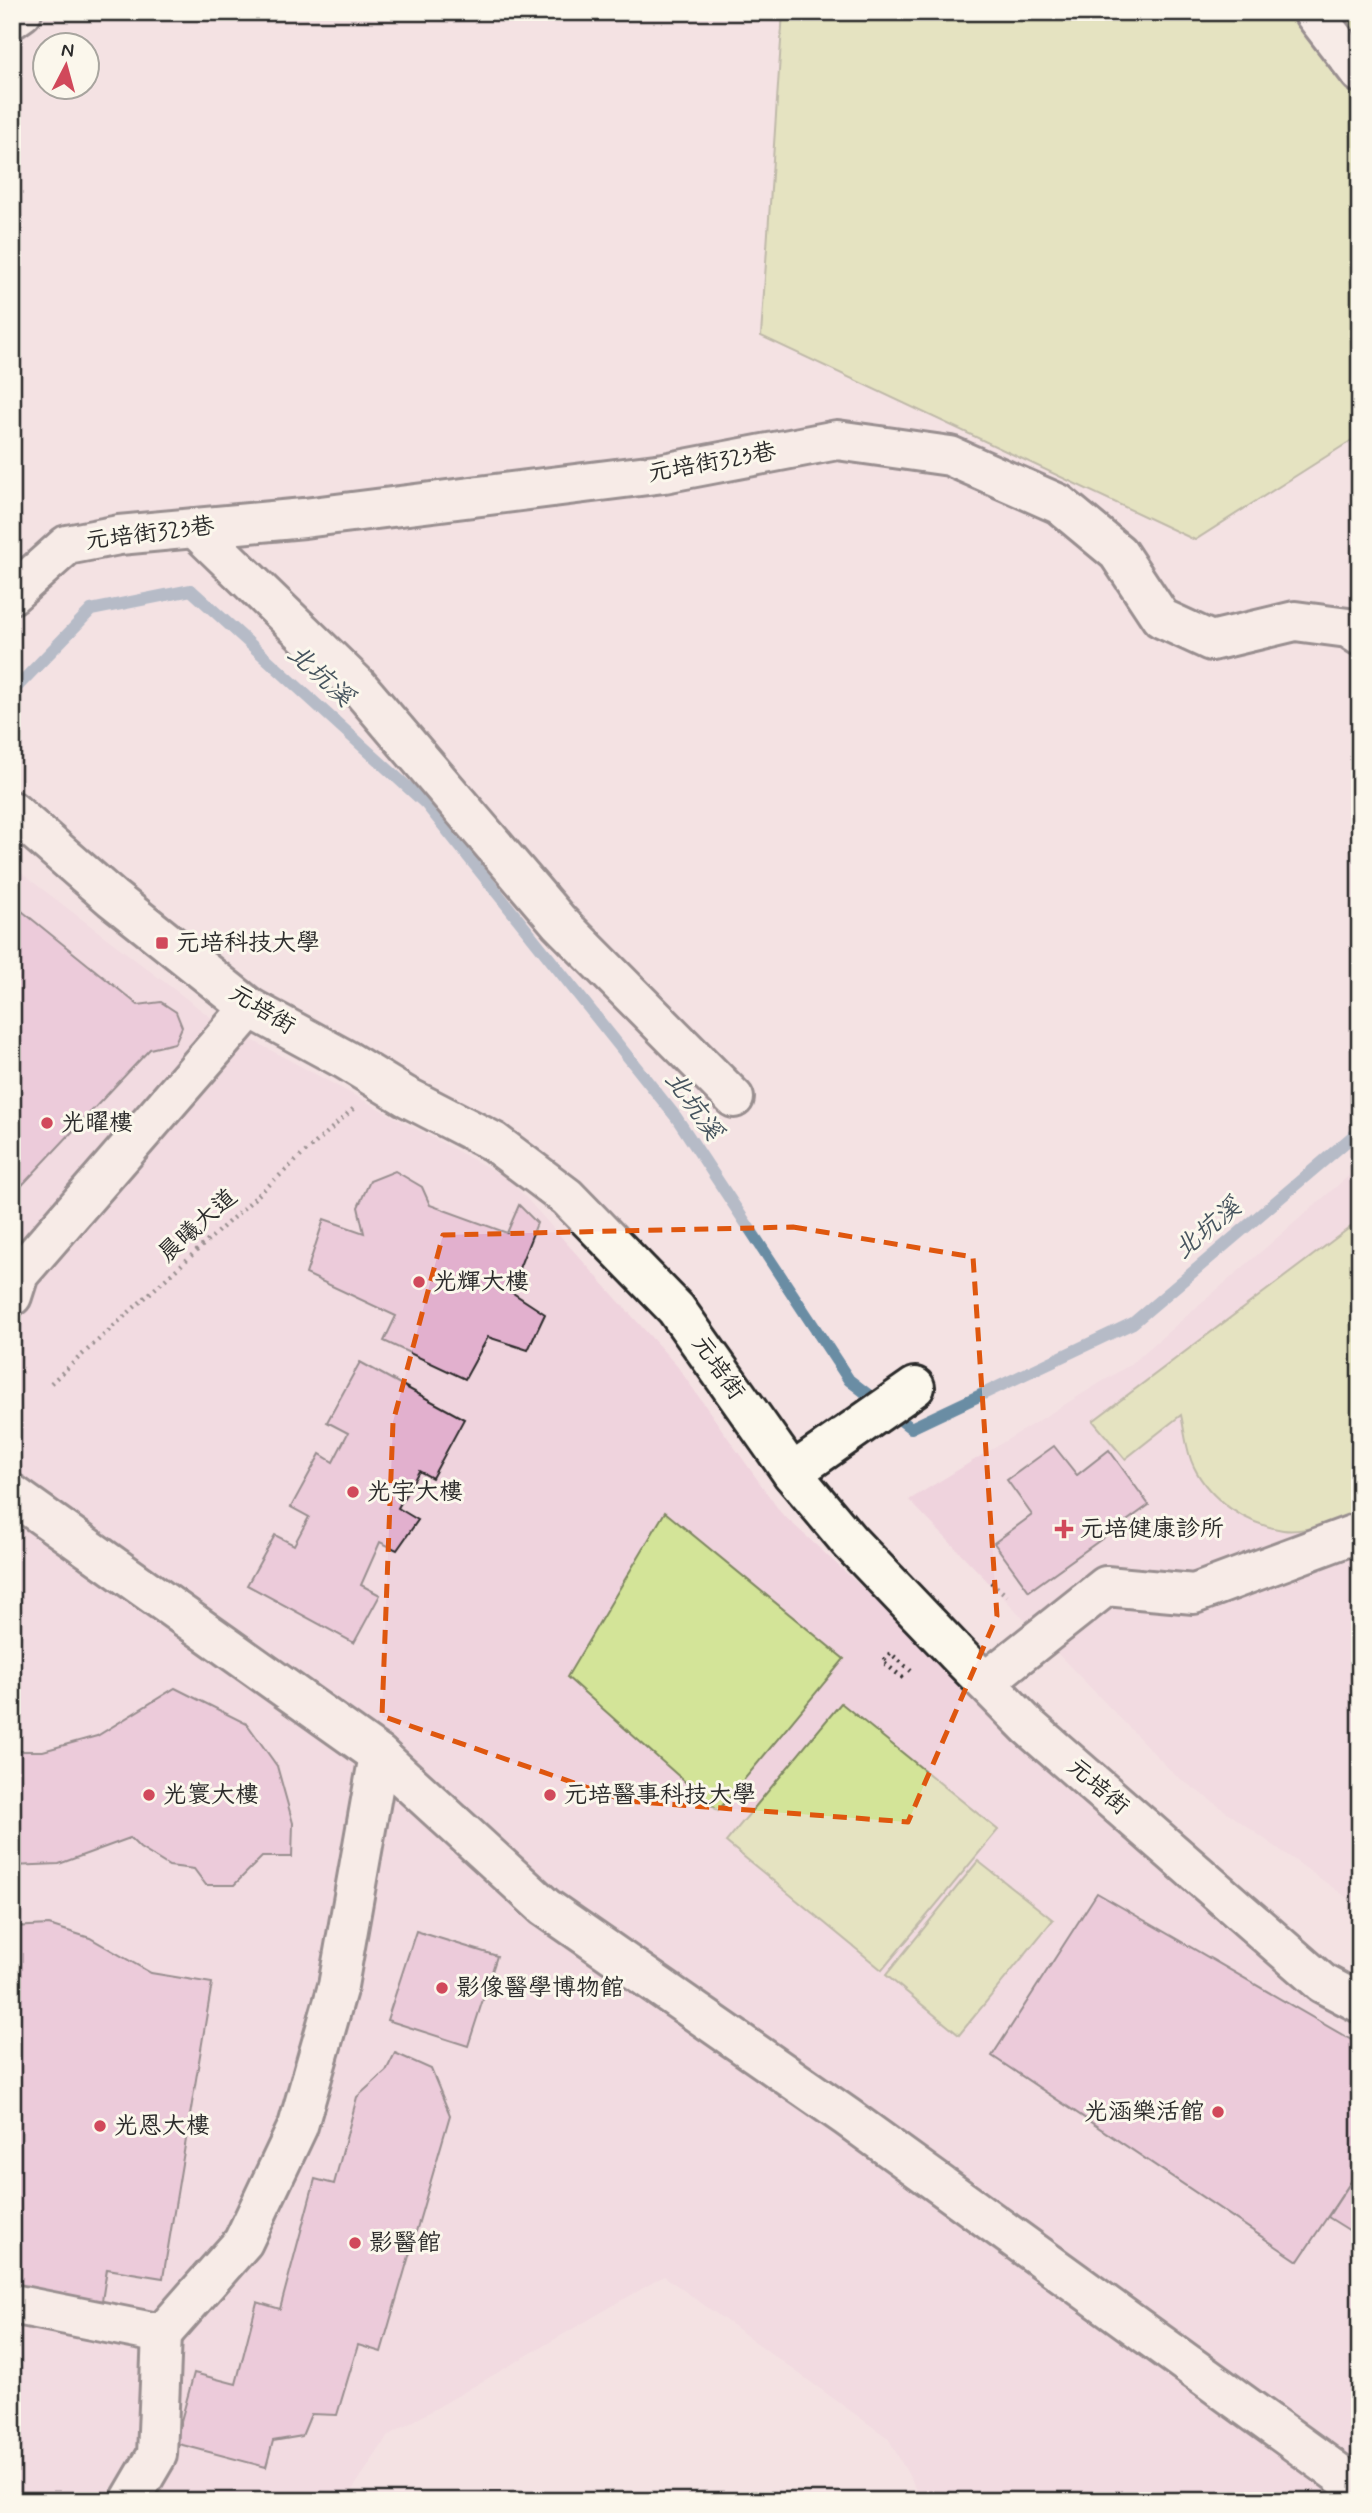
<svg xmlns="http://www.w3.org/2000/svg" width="1372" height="2513" viewBox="0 0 1372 2513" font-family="Mynerve,'LXGW WenKai TC',sans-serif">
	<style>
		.built { fill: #efd3dd }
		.green { fill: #d3e498; stroke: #7f8862; stroke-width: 2 }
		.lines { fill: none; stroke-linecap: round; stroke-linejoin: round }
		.stream { stroke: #6b8da4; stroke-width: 12 }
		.building { fill: #e2b0ce; stroke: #2b2b2b; stroke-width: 2 }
		.minor-casing { stroke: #2b2b2b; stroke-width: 44 }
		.path { stroke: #2b2b2b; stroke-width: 4.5; stroke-dasharray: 2 5; stroke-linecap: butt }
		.minor { stroke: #fbf7ec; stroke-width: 38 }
		.marked { fill: none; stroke: #df570e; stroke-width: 5; stroke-dasharray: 14 9; stroke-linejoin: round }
		.poi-dot { fill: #d1495b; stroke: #fbf7ec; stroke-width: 2.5 }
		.labels { text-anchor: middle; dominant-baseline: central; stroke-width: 6; stroke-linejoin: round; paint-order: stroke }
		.street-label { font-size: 24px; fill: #2b2b2b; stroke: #fbf7ec }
		.poi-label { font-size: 24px; fill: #2b2b2b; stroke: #fbf7ec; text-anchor: start }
		.water-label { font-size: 26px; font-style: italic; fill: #46545e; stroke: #fbf7ec }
	</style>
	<rect width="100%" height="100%" fill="#f4e2e3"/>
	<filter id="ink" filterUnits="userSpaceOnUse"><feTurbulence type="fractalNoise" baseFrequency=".0143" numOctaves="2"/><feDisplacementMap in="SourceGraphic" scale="14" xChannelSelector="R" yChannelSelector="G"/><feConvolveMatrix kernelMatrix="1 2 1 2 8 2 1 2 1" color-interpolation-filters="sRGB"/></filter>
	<g filter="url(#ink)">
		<g class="built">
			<path d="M12 866 213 1019 509 1179 677 1366 781 1513 1278 1969 1360 2016V2501H923L888 2438 664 2276 388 2436 345 2501H12Z"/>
			<path d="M1360 1166V1907L1175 1775 909 1500 1131 1364Z"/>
		</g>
		<g class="green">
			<path d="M783 12H1360V435L1195 540 761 336Z"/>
			<path d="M1360 1220V1511C1341 1521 1304 1533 1283 1530 1246 1524 1210 1500 1194 1467 1186 1452 1185 1432 1181 1415L1125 1459 1093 1421Z"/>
			<path d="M665 1512 844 1659 718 1811 567 1677Z"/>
			<path d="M841 1703 998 1830 882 1970 726 1842Z"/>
			<path d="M978 1861 1053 1920 959 2035 886 1975Z"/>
		</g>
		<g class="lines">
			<path class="stream" d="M12 692 91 610 191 590 426 804 676 1117 849 1380 911 1428 1133 1323 1360 1130"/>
		</g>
		<g class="building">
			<path d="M12 903 138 1005 161 1002 176 1012 182 1027 175 1043 150 1049 12 1196Z"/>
			<path d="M395 1171 422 1187 430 1205 507 1233 519 1205 537 1223 510 1291 545 1314 528 1350 488 1337 465 1379 384 1341 396 1316 306 1274 324 1219 364 1233 358 1207 370 1181Z"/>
			<path d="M360 1362 464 1419 432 1478 419 1471 398 1508 418 1520 397 1550 380 1542 361 1585 380 1595 354 1643 247 1585 275 1535 294 1545 309 1517 291 1507 320 1454 333 1462 348 1433 327 1422Z"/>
			<path d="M1054 1446 1077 1475 1109 1450 1149 1505 1029 1591 994 1543 1032 1515 1007 1480Z"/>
			<path d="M175 1688 247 1724 277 1766 293 1823 292 1857H262L234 1885H206L194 1869 169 1866 140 1848 130 1838 59 1864 12 1866V1751H43L97 1736Z"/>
			<path d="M1097 1893 1360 2045V2168L1298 2261 992 2056Z"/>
			<path d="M49 1925 90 1938 151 1973 212 1983 163 2278 107 2269 102 2301 15 2287 12 2303V1927Z"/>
			<path d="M416 1931 497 1956 468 2046 387 2020Z"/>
			<path d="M395 2053 431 2069 450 2115 381 2352 358 2345 337 2415 311 2414 302 2436 273 2441 266 2467 175 2443 194 2373 236 2384 257 2302 280 2309 315 2179 334 2184 357 2097 386 2071Z"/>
			<path d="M1360 2168V2237L1328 2217Z"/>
		</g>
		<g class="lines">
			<g class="minor-casing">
				<g id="minor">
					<path d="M1313 12 1360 73"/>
					<path d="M12 19 22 12"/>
					<path d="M195 528 358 686 559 922 734 1098"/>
					<path d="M12 594 67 545 119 535 304 518 664 473 837 440 950 456 1059 504 1118 553 1161 618 1211 641 1295 621 1348 628 1360 636"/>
					<path d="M12 811 112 898 250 1008 346 1060 405 1096 494 1142 567 1197 676 1309 792 1473 849 1541 961 1658 1029 1727 1322 1983 1360 2003"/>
					<path d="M12 1296 19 1274 250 1008"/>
					<path d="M792 1473 915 1387"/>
					<path d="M12 1494 379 1755 545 1907 847 2117 1360 2489"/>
					<path d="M985 1682 1106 1586 1194 1594 1360 1532"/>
					<path d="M12 2304 162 2334 243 2242 298 2126 338 1986 379 1755"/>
					<path d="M130 2501 157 2455 162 2334"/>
				</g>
			</g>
			<g class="path">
				<path d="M51 1383 354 1108"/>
				<path d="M991 1582 1007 1596"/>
				<path d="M903 1678 883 1662 890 1653 911 1671"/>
			</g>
			<use href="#minor" class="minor"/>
		</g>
	</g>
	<path d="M0 0H1372V2513H0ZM793 1227 973 1257 997 1616 908 1822 626 1801 382 1716 393 1422 443 1235Z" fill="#f4e2e3" fill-opacity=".55" fill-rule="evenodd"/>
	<path class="marked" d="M793 1227 973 1257 997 1616 908 1822 626 1801 382 1716 393 1422 443 1235Z"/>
	<g class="poi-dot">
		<rect x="155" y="936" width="14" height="14" rx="3.5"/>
		<circle cx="47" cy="1123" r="7"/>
		<circle cx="419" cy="1282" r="7"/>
		<circle cx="353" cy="1492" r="7"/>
		<path d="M1060.5 1518.5h7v7h7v7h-7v7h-7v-7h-7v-7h7z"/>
		<circle cx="149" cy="1795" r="7"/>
		<circle cx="550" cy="1795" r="7"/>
		<circle cx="442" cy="1988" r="7"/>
		<circle cx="1218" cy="2112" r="7"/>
		<circle cx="100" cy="2126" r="7"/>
		<circle cx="355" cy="2243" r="7"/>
	</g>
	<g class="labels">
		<g class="street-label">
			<text transform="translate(712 463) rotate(-10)">元培街323巷</text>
			<text transform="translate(150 534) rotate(-7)">元培街323巷</text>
			<text transform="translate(262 1010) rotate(32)">元培街</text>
			<text transform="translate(198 1226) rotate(-42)">晨曦大道</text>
			<text transform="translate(718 1368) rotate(55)">元培街</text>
			<text transform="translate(1098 1787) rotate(41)">元培街</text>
		</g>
		<g class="poi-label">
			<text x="176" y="943">元培科技大學</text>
			<text x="61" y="1123">光曜樓</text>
			<text x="433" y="1282">光輝大樓</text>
			<text x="367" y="1492">光宇大樓</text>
			<text x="1080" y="1529">元培健康診所</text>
			<text x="163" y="1795">光寰大樓</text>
			<text x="564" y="1795">元培醫事科技大學</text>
			<text x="456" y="1988">影像醫學博物館</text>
			<text x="1204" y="2112" text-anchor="end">光涵樂活館</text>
			<text x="114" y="2126">光恩大樓</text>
			<text x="369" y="2243">影醫館</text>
		</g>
		<g class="water-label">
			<text transform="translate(320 676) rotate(42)">北坑溪</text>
			<text transform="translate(693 1106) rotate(54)">北坑溪</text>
			<text transform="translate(1208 1229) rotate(-40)">北坑溪</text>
		</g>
	</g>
	<rect width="1372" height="2513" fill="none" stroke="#fbf7ec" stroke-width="42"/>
	<rect x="21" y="21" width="1330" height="2471" fill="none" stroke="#2b2b2b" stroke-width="2.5" filter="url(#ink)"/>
	<g transform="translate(66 66) rotate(6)"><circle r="33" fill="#fbf7ec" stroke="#a8a59f" stroke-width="2"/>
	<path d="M0-5L12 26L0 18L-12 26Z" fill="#d1495b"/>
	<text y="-10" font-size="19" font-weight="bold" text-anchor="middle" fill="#2b2b2b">N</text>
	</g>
</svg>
